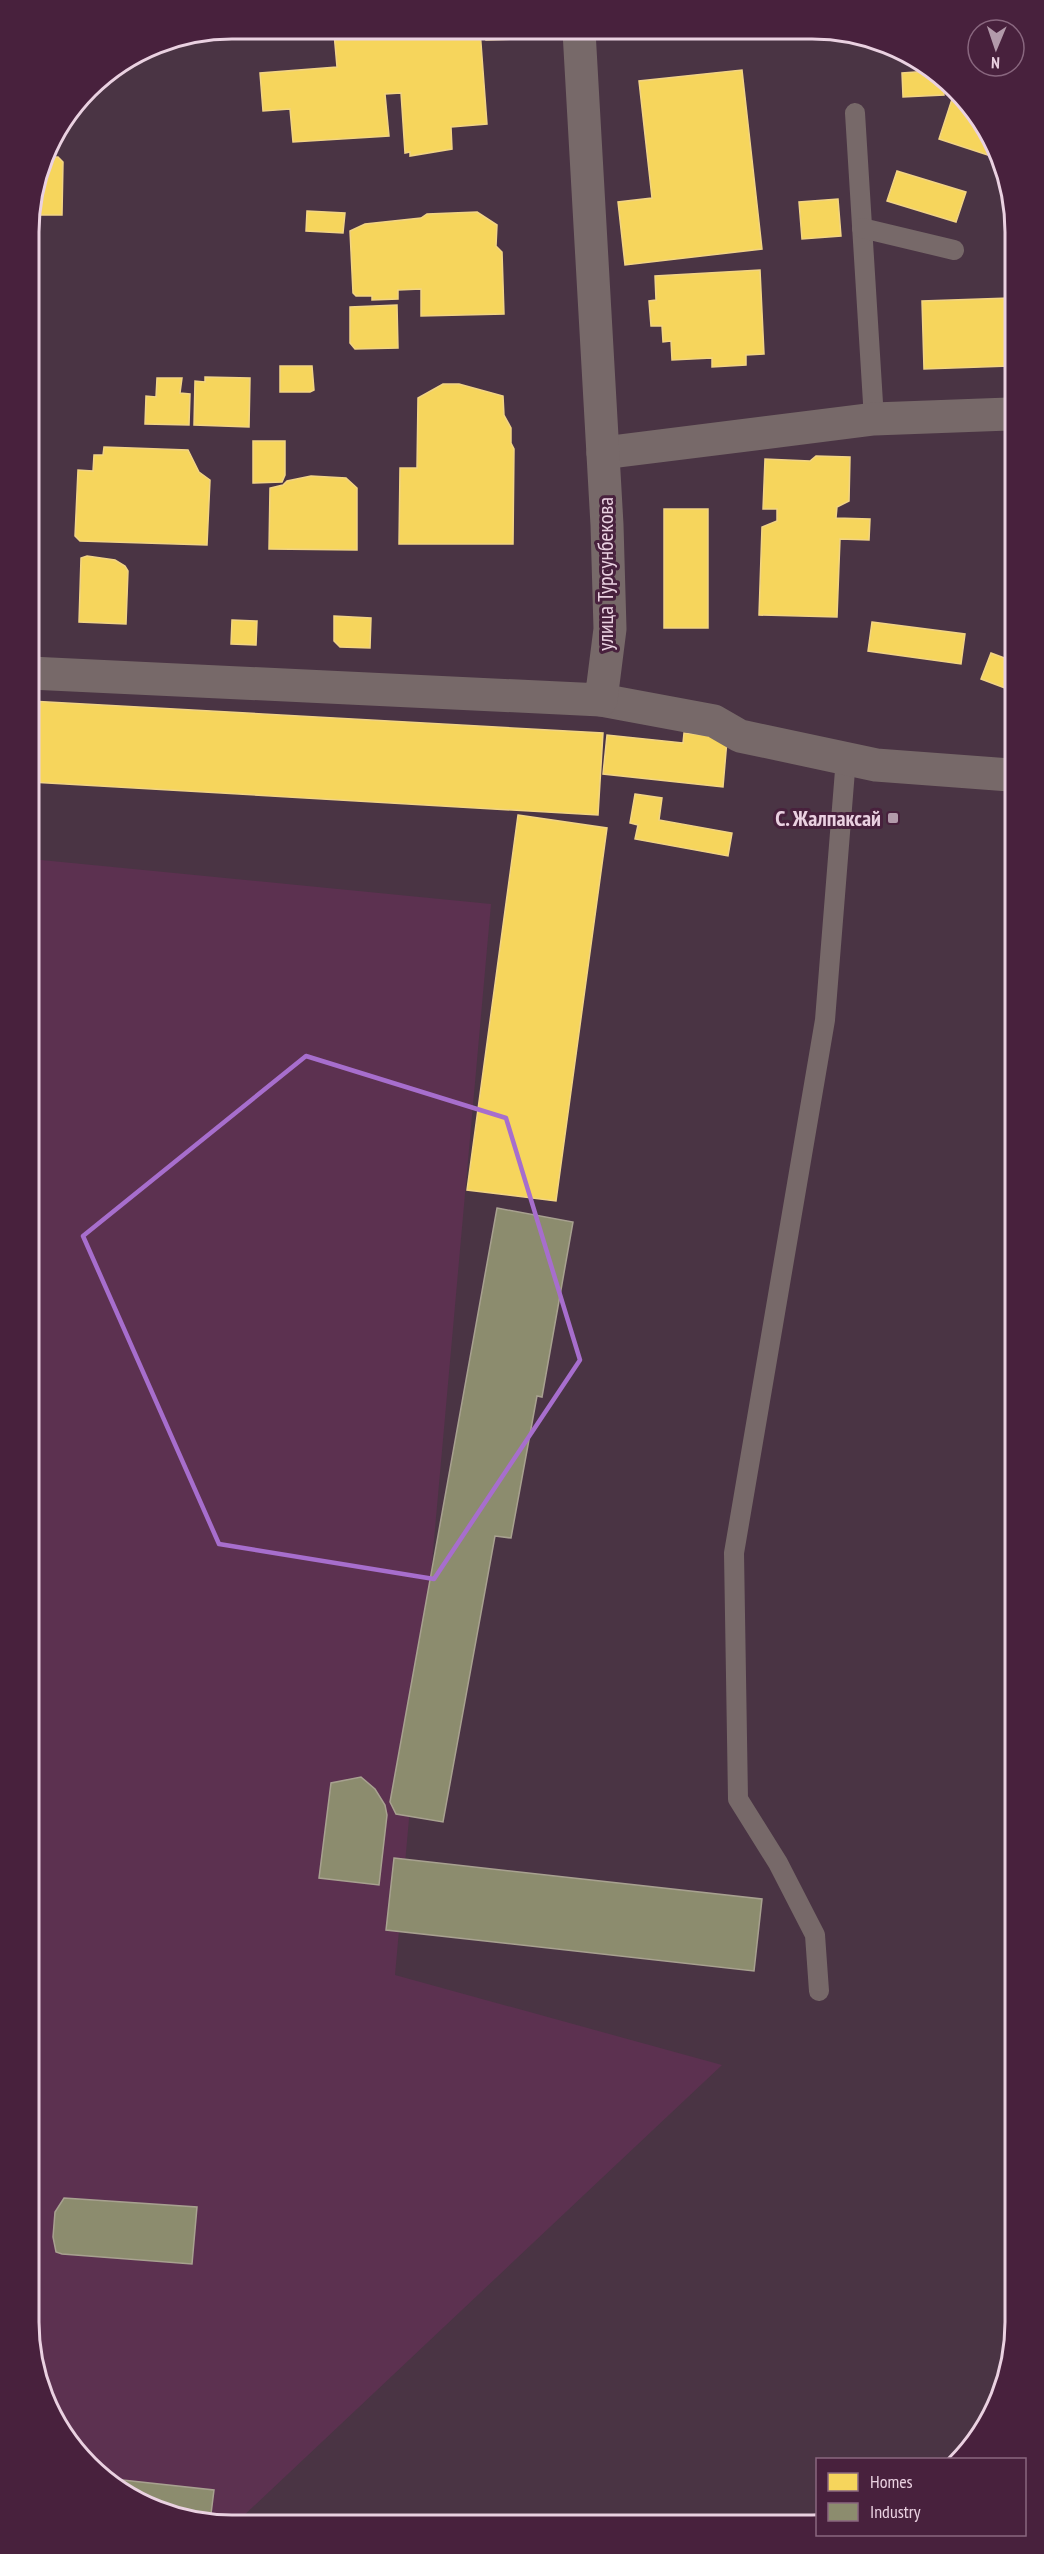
<svg xmlns="http://www.w3.org/2000/svg" width="1044" height="2554" viewBox="0 0 1044 2554" font-family="'PT Sans Narrow',sans-serif">
	<style>
		.built { fill: #5c3150 }
		.homes { fill: #f6d55c; stroke: #f2d484; stroke-width: 1.5 }
		.industry { fill: #8c8c6e; stroke: #a8a190; stroke-width: 1.5 }
		.lines { fill: none; stroke-linecap: round; stroke-linejoin: round }
		.service { stroke: #776969; stroke-width: 20 }
		.minor { stroke: #776969; stroke-width: 33 }
		.tertiary { stroke: #776969; stroke-width: 33 }
		.marked { fill: none; stroke: #a76ecd; stroke-width: 4.5; stroke-linejoin: round }
		.poi-dot { fill: #b29aaa; stroke: #48213d; stroke-width: 2 }
		.labels { text-anchor: middle; dominant-baseline: central; stroke-width: 6; stroke-linejoin: round; paint-order: stroke }
		.street-label { font-size: 22px; fill: #ead1e1; stroke: #48213d }
		.poi-label { font-size: 22px; font-weight: bold; fill: #ead1e1; stroke: #48213d; text-anchor: end }
		.rim { fill: none; stroke: #ead1e1; stroke-width: 3 }
	</style>
	<rect width="100%" height="100%" fill="#4a3444"/>
	<path class="built" d="M31 859 491 904 395 1975 722 2065 238 2521 193 2522 98 2475 56 2424 35 2374Z"/>
	<g class="homes">
		<path d="M380 29 480 30 487 124 451 127 452 149 410 156V152L405 153 401 93 385 94 389 136 293 142 290 109 263 111 260 73 337 67 334 33Z"/>
		<path d="M486 30H545L546 38 486 40Z"/>
		<path d="M742 70 762 249 625 265 618 202 652 198 639 81Z"/>
		<path d="M930 71 942 77 944 95 903 97 902 73Z"/>
		<path d="M954 93 959 94 988 130 1000 159 939 139Z"/>
		<path d="M46 157H58L63 162 62 215H30Z"/>
		<path d="M897 171 966 192 956 222 887 201Z"/>
		<path d="M838 199 841 236 802 239 799 202Z"/>
		<path d="M307 211 345 213 343 233 306 231Z"/>
		<path d="M477 212 497 225 496 246 502 252 504 314 421 316V289L398 290V299L372 300V296H356L353 293 350 231 365 224 421 218 427 214Z"/>
		<path d="M760 270 764 354 746 355V365L712 367V358L672 360 671 341 663 342 662 326H651L649 301 656 300 655 276Z"/>
		<path d="M1009 298V366L924 369 922 301Z"/>
		<path d="M397 305 398 348 355 349 350 343V307Z"/>
		<path d="M280 366H312L314 390 310 392H280Z"/>
		<path d="M205 377 250 378 249 427 194 425 195 381 205 382Z"/>
		<path d="M157 378H182L180 393 190 394 189 425 145 424 146 396 156 397Z"/>
		<path d="M443 384H459L503 396 504 415 511 428V443L514 449 513 544H399L400 468H417L418 398Z"/>
		<path d="M253 441H285V475L282 482 253 483Z"/>
		<path d="M104 447 188 450 199 472 210 480 207 545 80 541 75 536 78 470 93 471 94 455H103Z"/>
		<path d="M816 456 850 457 849 501 837 507 836 518 870 519 869 540 840 539 837 617 759 615 762 527 777 521V509H763L765 459 810 461Z"/>
		<path d="M311 476 346 478 357 488V550L269 549 270 488 283 485 287 481Z"/>
		<rect x="664" y="509" width="44" height="119"/>
		<path d="M87 556 115 560 125 566 128 571 126 624 79 622 81 558Z"/>
		<path d="M334 616 371 618 370 648 340 647 334 641Z"/>
		<path d="M232 620 257 621 256 645 231 644Z"/>
		<path d="M872 622 965 634 961 664 868 651Z"/>
		<path d="M991 653 1010 660V690L981 679Z"/>
		<path d="M30 701 603 733 598 815 31 782Z"/>
		<path d="M684 733 722 737 727 740 723 787 603 774 607 735 683 743Z"/>
		<path d="M635 794 662 798 659 820 732 833 728 856 635 839 638 825 630 823Z"/>
		<path d="M518 815 607 828 556 1201 467 1190Z"/>
	</g>
	<g class="industry">
		<path d="M497 1208 573 1222 542 1397 537 1396 511 1538 495 1536 443 1822 396 1814 390 1802Z"/>
		<path d="M361 1777 375 1789 385 1805 387 1815 379 1885 319 1878 331 1783Z"/>
		<path d="M394 1858 762 1899 754 1971 386 1930Z"/>
		<path d="M64 2198 197 2207 192 2264 62 2254 56 2252 53 2237 55 2212Z"/>
		<path d="M104 2478 214 2490 210 2522H193Z"/>
	</g>
	<g class="lines">
		<g class="service">
			<path d="M855 113 874 419"/>
			<path d="M862 228 954 250"/>
			<path d="M819 1991 815 1935 778 1863 738 1799 734 1553 825 1020 846 758"/>
		</g>
		<g class="minor">
			<path d="M603 453 874 419 1009 414"/>
			<path d="M601 700 714 721 740 736 876 765 1010 775"/>
		</g>
		<path class="tertiary" d="M30 673 601 700 610 629 607 525 579 31"/>
	</g>
	<path class="marked" d="M306 1056 506 1118 580 1360 434 1579 219 1544 83 1236Z"/>
	<rect class="poi-dot" x="887" y="812" width="12" height="12" rx="3"/>
	<g class="labels">
		<g class="street-label">
			<text transform="translate(605 574) rotate(-90)">улица Турсунбекова</text>
		</g>
		<g class="poi-label">
			<text x="881" y="818">С. Жалпаксай</text>
		</g>
	</g>
	<path d="M0 0H1044V2554H0ZM232 39H812A193 193 0 0 1 1005 232V2322A193 193 0 0 1 812 2515H232A193 193 0 0 1 39 2322V232A193 193 0 0 1 232 39Z" fill="#48213d" fill-rule="evenodd"/>
	<path class="rim" d="M232 39H812A193 193 0 0 1 1005 232V2322A193 193 0 0 1 812 2515H232A193 193 0 0 1 39 2322V232A193 193 0 0 1 232 39Z"/>
	<rect x="816" y="2458" width="210" height="78" fill="#48213d" stroke="#89677f" stroke-width="1.5"/>
	<rect x="828" y="2473" width="30" height="18" fill="#f6d55c" stroke="#89677f" stroke-width="1.5"/>
	<text x="870" y="2488" font-size="18" fill="#ead1e1">Homes</text>
	<rect x="828" y="2503" width="30" height="18" fill="#8c8c6e" stroke="#89677f" stroke-width="1.5"/>
	<text x="870" y="2518" font-size="18" fill="#ead1e1">Industry</text>
	<g transform="translate(996 48) rotate(182)"><circle r="28" fill="#48213d" stroke="#89677f" stroke-width="1.5"/>
	<path d="M0-4.5L10 22L0 15L-10 22Z" fill="#b29aaa"/>
	<text y="-9" font-size="16" font-weight="bold" text-anchor="middle" fill="#ead1e1">N</text>
	</g>
</svg>
